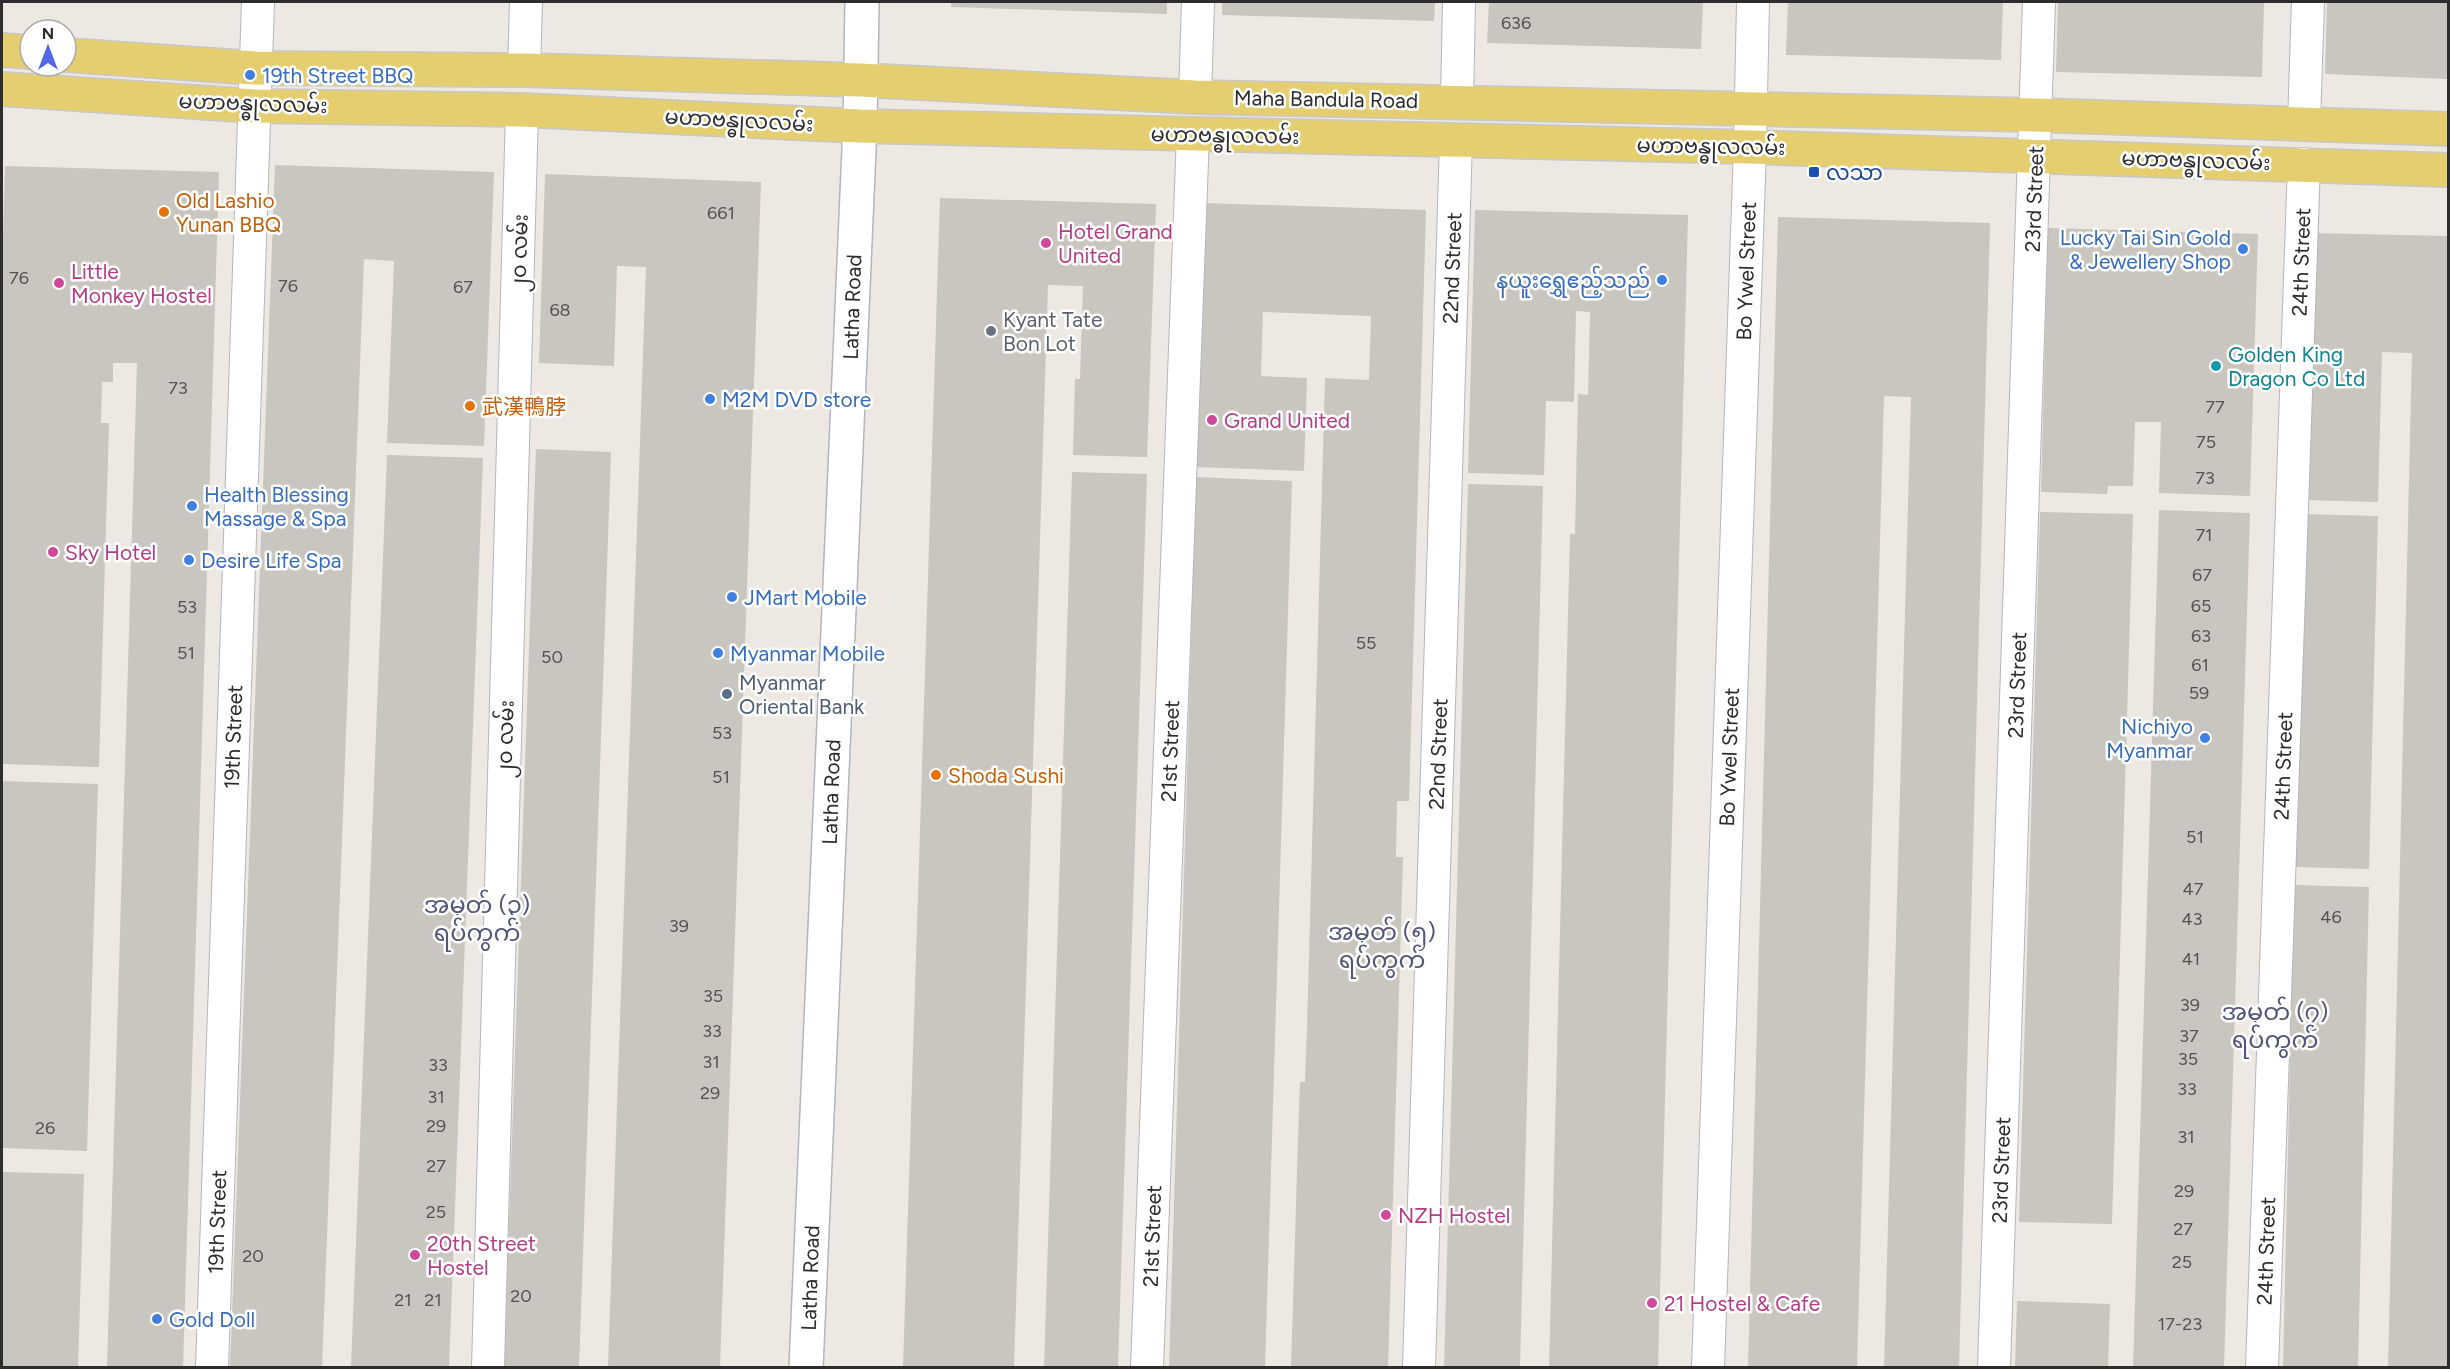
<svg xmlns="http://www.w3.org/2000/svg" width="2450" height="1369" viewBox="0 0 2450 1369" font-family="Figtree,'Noto Sans SC','Noto Sans Myanmar',sans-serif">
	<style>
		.building { fill: #c9c6bf }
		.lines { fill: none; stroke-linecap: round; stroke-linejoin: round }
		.street-casing { stroke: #b4b6bf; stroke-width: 34 }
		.secondary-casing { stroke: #b4b6bf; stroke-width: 36 }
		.primary-casing { stroke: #c8c8c8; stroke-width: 36 }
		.street { stroke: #fff; stroke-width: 32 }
		.secondary { stroke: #fff; stroke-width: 33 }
		.primary { stroke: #e4ce6f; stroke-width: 33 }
		.shop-dot { fill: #3f7fe0; stroke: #fff; stroke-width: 2 }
		.transit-dot { fill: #1a4fb4; stroke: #fff; stroke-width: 2 }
		.food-dot { fill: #e8710a; stroke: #fff; stroke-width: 2 }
		.hotel-dot { fill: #d1479c; stroke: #fff; stroke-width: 2 }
		.worship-dot { fill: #6b7280; stroke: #fff; stroke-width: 2 }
		.culture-dot { fill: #0f9aa8; stroke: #fff; stroke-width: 2 }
		.service-dot { fill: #5c6f8a; stroke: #fff; stroke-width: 2 }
		.labels { text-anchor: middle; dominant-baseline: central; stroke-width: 5; stroke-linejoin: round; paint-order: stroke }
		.number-label { font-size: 18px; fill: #545352 }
		.shop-label { font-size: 21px; fill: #366cbe; stroke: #fff; text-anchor: start }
		.street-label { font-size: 21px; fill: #2d2d2d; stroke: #fff }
		.transit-label { font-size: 21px; fill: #164399; stroke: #fff; text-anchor: start }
		.food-label { font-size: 21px; fill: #c56008; stroke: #fff; text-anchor: start }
		.hotel-label { font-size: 21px; fill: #b23c85; stroke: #fff; text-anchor: start }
		.worship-label { font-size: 21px; fill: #5b616d; stroke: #fff; text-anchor: start }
		.culture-label { font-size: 21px; fill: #0d838f; stroke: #fff; text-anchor: start }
		.service-label { font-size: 21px; fill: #4e5e75; stroke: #fff; text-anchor: start }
		.quarter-label { font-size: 24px; fill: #51567a; stroke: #fff }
	</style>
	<rect width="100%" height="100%" fill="#ede8e1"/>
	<g class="building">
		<path d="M951 2H1167V14L951 7Z"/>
		<path d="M1222 2H1435L1434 21 1222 15Z"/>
		<path d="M1489 2H1703L1701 49 1487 43Z"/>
		<path d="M1788 2H2003L2001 60 1786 55Z"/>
		<path d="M2058 2H2264L2262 77 2056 72Z"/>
		<path d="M2327 2H2448V79L2325 74Z"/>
		<path d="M275 165 494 172 484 446 387 443 394 261 364 259 322 1368H230Z"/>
		<path d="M5 166 219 172 183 1368H107L137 363H113V382H102L101 423H109L99 767 2 764V272Z"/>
		<path d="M545 174 761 182 720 1368H608L646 267 617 266 614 366 539 363Z"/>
		<path d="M940 198 1156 204 1147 457 1073 455 1075 379H1080L1083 286 1048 285 1014 1368H903Z"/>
		<path d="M1203 203 1426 210 1409 801H1397L1396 857H1403L1388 1368H1291L1299 1107 1300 1082H1305L1307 1028 1325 378 1369 380 1371 316 1263 312 1261 376 1307 378 1304 471 1196 467Z"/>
		<path d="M1475 210 1688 215 1658 1368H1549L1570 534H1575L1578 394 1588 395 1590 312 1576 311 1574 402 1546 401 1544 475 1468 473Z"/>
		<path d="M1778 217 1990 223 1959 1368H1884L1911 397 1884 396 1857 1368H1748Z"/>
		<path d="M2048 228 2258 234 2250 496 2159 493 2161 422H2135L2133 486H2108L2107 494 2041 492Z"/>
		<path d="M2309 233 2448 236V1368H2388L2412 353 2382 352 2378 502 2303 500Z"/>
		<path d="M536 449 611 452 579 1368H504Z"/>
		<path d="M387 455 483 458 449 1368H351Z"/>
		<path d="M1072 472 1147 474 1118 1368H1044Z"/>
		<path d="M1196 477 1292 481 1265 1368H1169Z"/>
		<path d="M1468 484 1543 486 1520 1368H1444Z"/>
		<path d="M2159 510 2250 513 2224 1368H2133Z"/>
		<path d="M2040 512 2133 514 2112 1224 2019 1222Z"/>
		<path d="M2303 514 2378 516 2369 869 2295 867Z"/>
		<path d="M2 781 98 784 87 1151 2 1148Z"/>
		<path d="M2294 885 2369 887 2358 1368H2283Z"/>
		<path d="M2 1172 84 1174 78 1368H2Z"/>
		<path d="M2017 1301 2110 1304 2108 1368H2015Z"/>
	</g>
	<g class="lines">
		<g class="street-casing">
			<g id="street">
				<path d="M524 70 526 2"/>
				<path d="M1195 97 1198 2"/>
				<path d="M1457 102 1459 2"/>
				<path d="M2304 123 2308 2"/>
				<path d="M212 1368 258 2"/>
				<path d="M488 1368 522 110"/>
				<path d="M1147 1368 1193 134"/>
				<path d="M1419 1368 1456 140"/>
				<path d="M1708 1368 1750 147 1753 2"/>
				<path d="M1994 1368 2039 2"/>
				<path d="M2262 1368 2304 164"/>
			</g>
		</g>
		<g class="secondary-casing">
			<path id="secondary" d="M806 1368 860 126 862 2"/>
		</g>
		<g class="primary-casing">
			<g id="primary">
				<path d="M2 50 30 52"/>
				<path d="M66 55 255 68 524 70 860 80 1195 97 2037 115 2448 129"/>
				<path d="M2 89 254 106 522 110 860 126 1750 147 2448 170"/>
			</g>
		</g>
		<use href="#street" class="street"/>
		<use href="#secondary" class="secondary"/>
		<use href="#primary" class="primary"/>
	</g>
	<g class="shop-dot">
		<circle cx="250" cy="75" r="6"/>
		<circle cx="2243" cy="249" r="6"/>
		<circle cx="1662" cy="280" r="6"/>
		<circle cx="710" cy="399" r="6"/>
		<circle cx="192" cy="506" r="6"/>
		<circle cx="189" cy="560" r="6"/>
		<circle cx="732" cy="597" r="6"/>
		<circle cx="718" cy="653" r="6"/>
		<circle cx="2205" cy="738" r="6"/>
		<circle cx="157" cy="1319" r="6"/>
	</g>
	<rect class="transit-dot" x="1808" y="166" width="12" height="12" rx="3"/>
	<g class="food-dot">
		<circle cx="164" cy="212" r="6"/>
		<circle cx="470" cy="406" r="6"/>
		<circle cx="936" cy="775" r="6"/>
	</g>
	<g class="hotel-dot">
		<circle cx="1046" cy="243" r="6"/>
		<circle cx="59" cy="283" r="6"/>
		<circle cx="1212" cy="420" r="6"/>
		<circle cx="53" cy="552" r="6"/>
		<circle cx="1386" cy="1215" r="6"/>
		<circle cx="415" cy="1255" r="6"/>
		<circle cx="1652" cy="1303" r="6"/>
	</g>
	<circle class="worship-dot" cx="991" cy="331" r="6"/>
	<circle class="culture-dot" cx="2216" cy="366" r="6"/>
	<circle class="service-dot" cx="727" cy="694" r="6"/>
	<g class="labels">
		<g class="number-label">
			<text x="1516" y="23">636</text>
			<text x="721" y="213">661</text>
			<text x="19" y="278">76</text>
			<text x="288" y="286">76</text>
			<text x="463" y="287">67</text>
			<text x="560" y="310">68</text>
			<text x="178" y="388">73</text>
			<text x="2215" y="407">77</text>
			<text x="2206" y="442">75</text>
			<text x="2205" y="478">73</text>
			<text x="2204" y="535">71</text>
			<text x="2202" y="575">67</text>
			<text x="2201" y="606">65</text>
			<text x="187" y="607">53</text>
			<text x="2201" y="636">63</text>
			<text x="1366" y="643">55</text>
			<text x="186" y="653">51</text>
			<text x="552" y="657">50</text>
			<text x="2200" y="665">61</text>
			<text x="2199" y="693">59</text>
			<text x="722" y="733">53</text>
			<text x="721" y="777">51</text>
			<text x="2195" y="837">51</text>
			<text x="2193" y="889">47</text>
			<text x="2331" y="917">46</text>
			<text x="2192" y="919">43</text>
			<text x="679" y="926">39</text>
			<text x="2191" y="959">41</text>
			<text x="713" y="996">35</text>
			<text x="2190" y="1005">39</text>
			<text x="712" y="1031">33</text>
			<text x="2189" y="1036">37</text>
			<text x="2188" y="1059">35</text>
			<text x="711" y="1062">31</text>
			<text x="438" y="1065">33</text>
			<text x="2187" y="1089">33</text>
			<text x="710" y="1093">29</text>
			<text x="436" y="1097">31</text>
			<text x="436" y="1126">29</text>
			<text x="45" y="1128">26</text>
			<text x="2186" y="1137">31</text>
			<text x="436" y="1166">27</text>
			<text x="2184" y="1191">29</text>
			<text x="436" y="1212">25</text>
			<text x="2183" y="1229">27</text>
			<text x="253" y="1256">20</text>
			<text x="2182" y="1262">25</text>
			<text x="521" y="1296">20</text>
			<text x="403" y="1300">21</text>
			<text x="433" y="1300">21</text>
			<text x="2180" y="1324">17-23</text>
		</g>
		<g class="shop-label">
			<text x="262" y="75">19th Street BBQ</text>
			<text x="2231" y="237" text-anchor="end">Lucky Tai Sin Gold<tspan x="2231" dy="24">&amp; Jewellery Shop</tspan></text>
			<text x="1650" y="280" text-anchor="end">နယူးရွှေဧည့်သည်</text>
			<text x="722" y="399">M2M DVD store</text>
			<text x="204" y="494">Health Blessing<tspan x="204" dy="24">Massage &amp; Spa</tspan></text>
			<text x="201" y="560">Desire Life Spa</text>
			<text x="744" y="597">JMart Mobile</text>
			<text x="730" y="653">Myanmar Mobile</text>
			<text x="2193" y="726" text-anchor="end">Nichiyo<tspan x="2193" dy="24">Myanmar</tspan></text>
			<text x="169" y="1319">Gold Doll</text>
		</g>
		<g class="street-label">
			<text transform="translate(1326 99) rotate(1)">Maha Bandula Road</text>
			<text transform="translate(253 103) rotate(2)">မဟာဗန္ဓုလလမ်း</text>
			<text transform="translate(739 120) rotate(3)">မဟာဗန္ဓုလလမ်း</text>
			<text transform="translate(1225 135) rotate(1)">မဟာဗန္ဓုလလမ်း</text>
			<text transform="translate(1711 146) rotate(1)">မဟာဗန္ဓုလလမ်း</text>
			<text transform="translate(2196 160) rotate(2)">မဟာဗန္ဓုလလမ်း</text>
			<text transform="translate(2034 199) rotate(-88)">23rd Street</text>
			<text transform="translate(519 253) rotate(-88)">၂၀ လမ်း</text>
			<text transform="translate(2301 262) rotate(-88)">24th Street</text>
			<text transform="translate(1452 268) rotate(-88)">22nd Street</text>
			<text transform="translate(1746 271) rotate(-88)">Bo Ywel Street</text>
			<text transform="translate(852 307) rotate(-88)">Latha Road</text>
			<text transform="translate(2017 685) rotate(-88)">23rd Street</text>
			<text transform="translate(233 737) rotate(-88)">19th Street</text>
			<text transform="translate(505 739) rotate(-88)">၂၀ လမ်း</text>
			<text transform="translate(1170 751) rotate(-88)">21st Street</text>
			<text transform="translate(1438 754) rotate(-88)">22nd Street</text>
			<text transform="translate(1729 757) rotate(-88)">Bo Ywel Street</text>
			<text transform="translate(2283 766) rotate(-88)">24th Street</text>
			<text transform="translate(831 792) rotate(-88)">Latha Road</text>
			<text transform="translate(2001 1170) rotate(-88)">23rd Street</text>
			<text transform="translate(217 1222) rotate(-88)">19th Street</text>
			<text transform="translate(1152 1236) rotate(-88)">21st Street</text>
			<text transform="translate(2266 1251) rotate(-88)">24th Street</text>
			<text transform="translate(810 1278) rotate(-88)">Latha Road</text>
		</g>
		<g class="transit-label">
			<text x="1826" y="172">လသာ</text>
		</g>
		<g class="food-label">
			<text x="176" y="200">Old Lashio<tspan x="176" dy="24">Yunan BBQ</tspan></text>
			<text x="482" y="406">武漢鴨脖</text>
			<text x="948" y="775">Shoda Sushi</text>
		</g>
		<g class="hotel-label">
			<text x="1058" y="231">Hotel Grand<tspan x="1058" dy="24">United</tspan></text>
			<text x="71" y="271">Little<tspan x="71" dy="24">Monkey Hostel</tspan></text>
			<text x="1224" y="420">Grand United</text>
			<text x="65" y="552">Sky Hotel</text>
			<text x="1398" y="1215">NZH Hostel</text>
			<text x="427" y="1243">20th Street<tspan x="427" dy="24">Hostel</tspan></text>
			<text x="1664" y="1303">21 Hostel &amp; Cafe</text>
		</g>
		<g class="worship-label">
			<text x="1003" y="319">Kyant Tate<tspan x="1003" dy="24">Bon Lot</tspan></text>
		</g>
		<g class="culture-label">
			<text x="2228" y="354">Golden King<tspan x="2228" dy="24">Dragon Co Ltd</tspan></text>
		</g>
		<g class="service-label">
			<text x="739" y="682">Myanmar<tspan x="739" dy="24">Oriental Bank</tspan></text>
		</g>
		<g class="quarter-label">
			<text x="477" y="904">အမှတ် (၃)<tspan x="477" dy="28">ရပ်ကွက်</tspan></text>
			<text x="1382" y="931">အမှတ် (၅)<tspan x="1382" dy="28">ရပ်ကွက်</tspan></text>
			<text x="2275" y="1011">အမှတ် (၇)<tspan x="2275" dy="28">ရပ်ကွက်</tspan></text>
		</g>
	</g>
	<rect width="2450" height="1369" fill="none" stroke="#2d2d2d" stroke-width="6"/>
	<g transform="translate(48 48)"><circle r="28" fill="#ffffff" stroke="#ababab" stroke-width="1.5"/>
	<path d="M0-4.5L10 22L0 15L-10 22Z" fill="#5267e9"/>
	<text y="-9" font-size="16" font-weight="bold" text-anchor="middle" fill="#2d2d2d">N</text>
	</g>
</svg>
